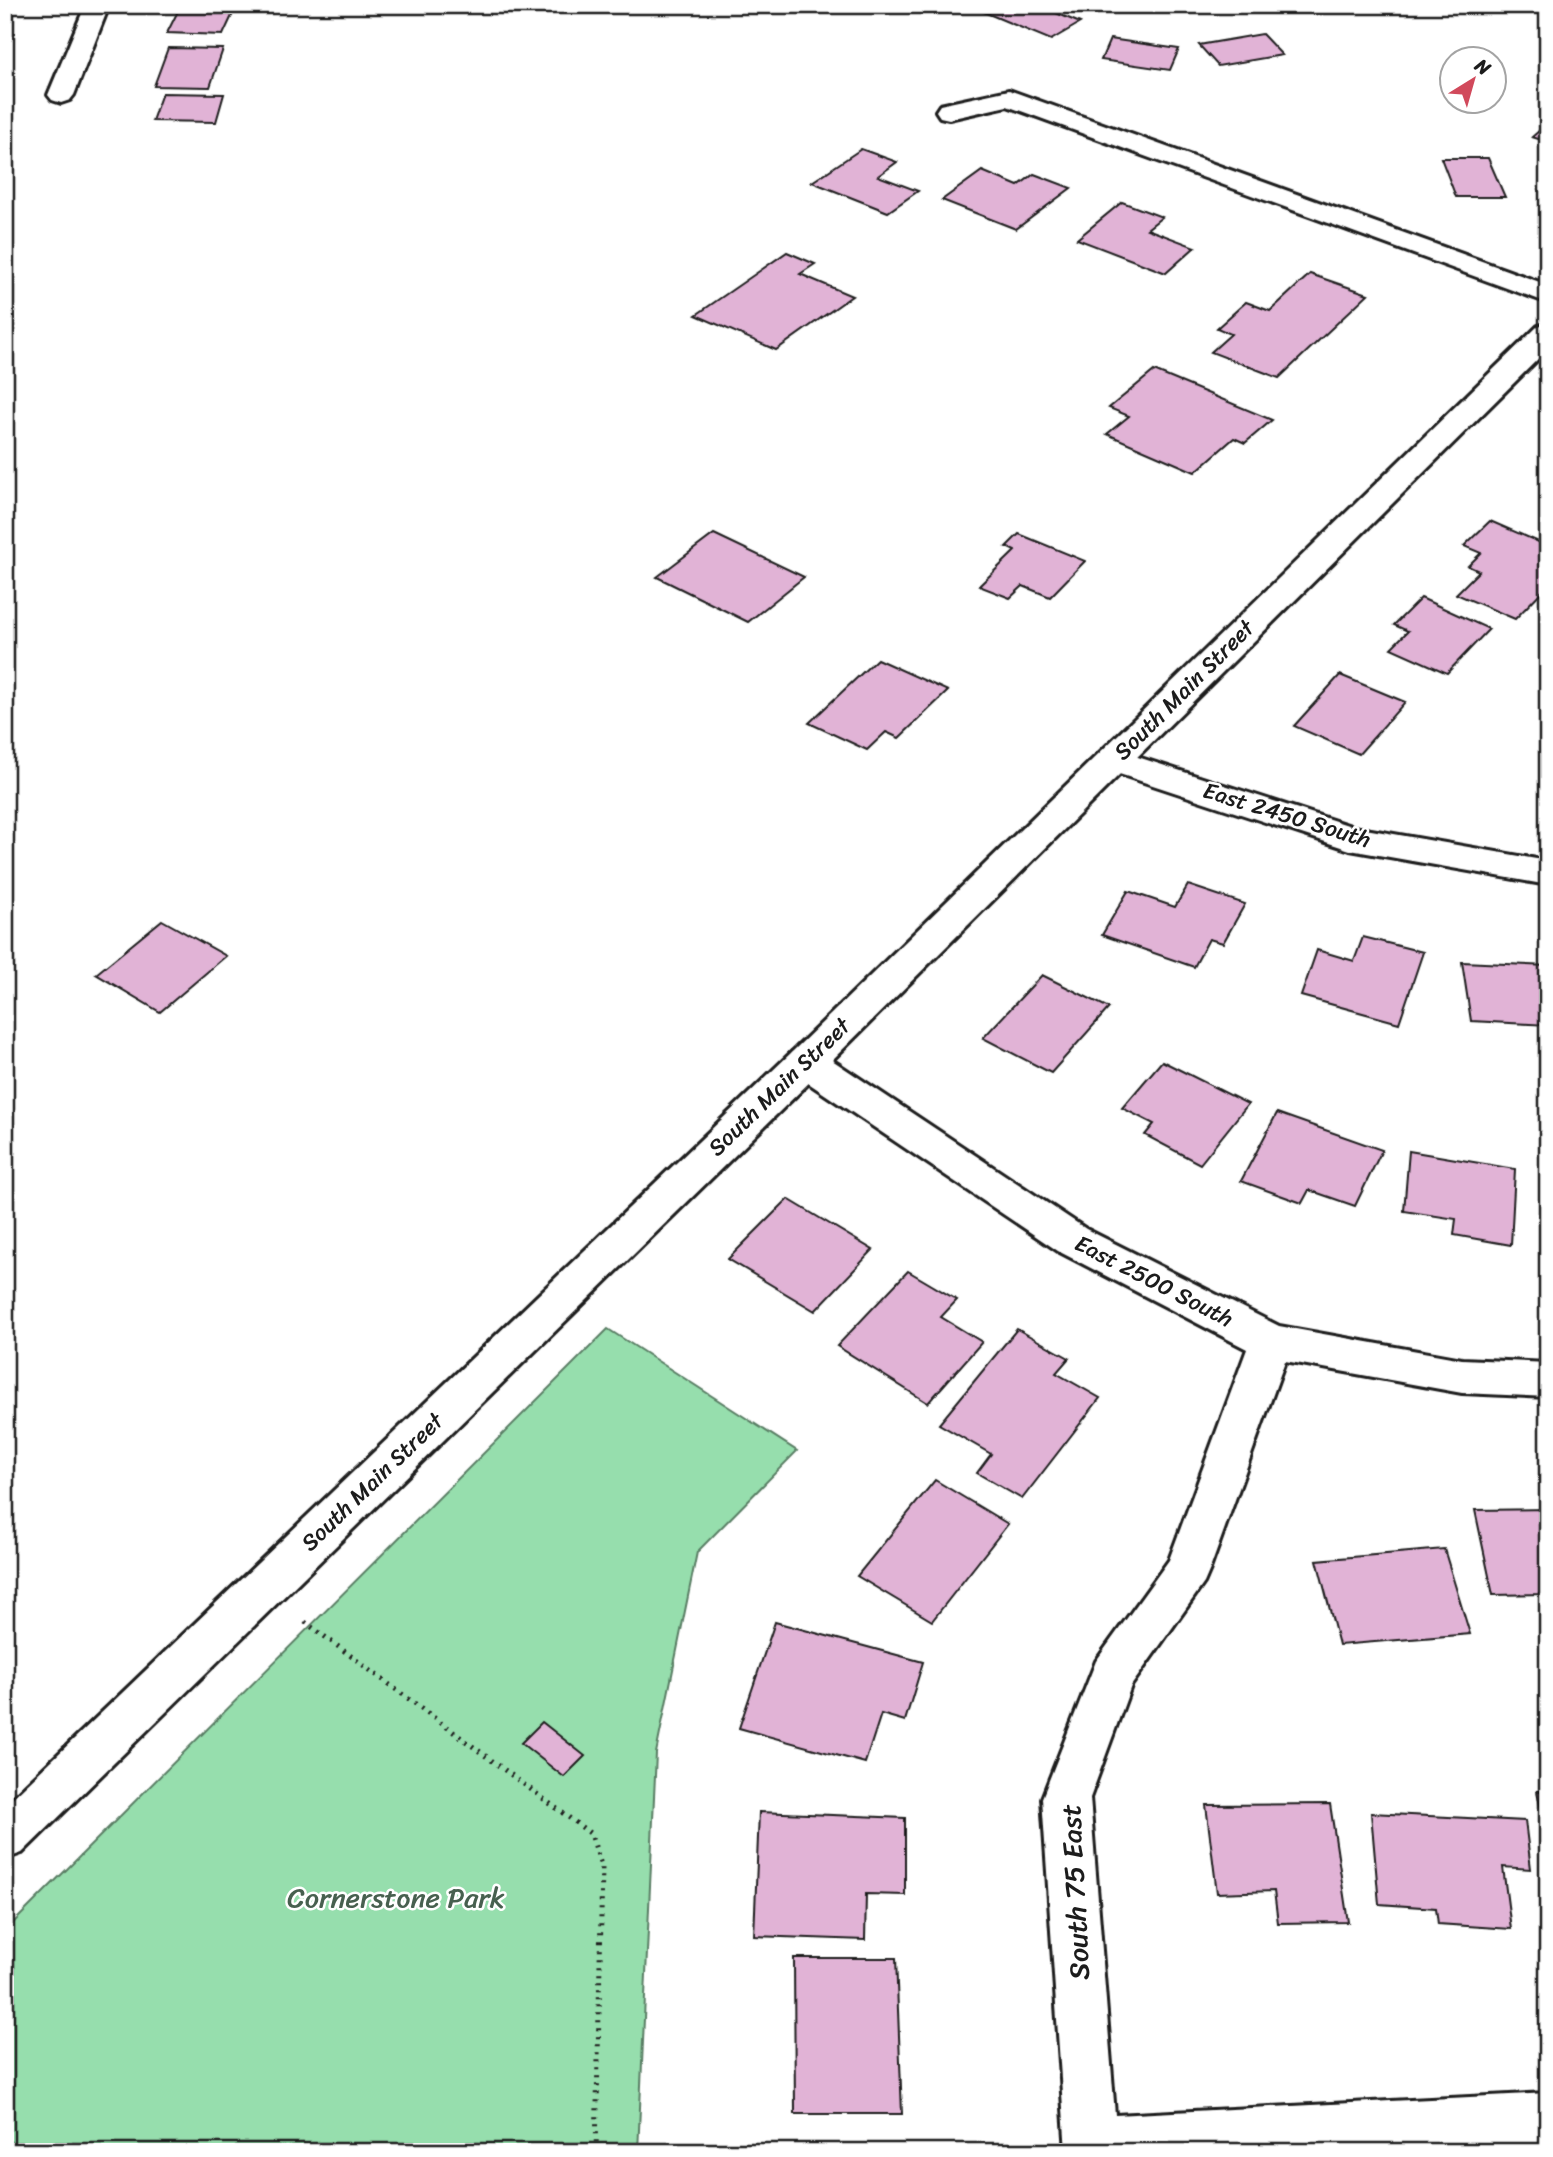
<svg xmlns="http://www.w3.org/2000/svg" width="1553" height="2157" viewBox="0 0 1553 2157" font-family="Sriracha,sans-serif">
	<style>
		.green { fill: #96dead; stroke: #597d64; stroke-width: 2 }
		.building { fill: #e1b3d6; stroke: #1c1c1c; stroke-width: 2 }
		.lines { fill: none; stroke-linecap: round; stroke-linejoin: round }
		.street-casing { stroke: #1c1c1c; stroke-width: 6 }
		.secondary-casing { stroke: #1c1c1c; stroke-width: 6 }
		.path { stroke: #1c1c1c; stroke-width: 5; stroke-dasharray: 2 6; stroke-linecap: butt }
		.street { fill: #fff; fill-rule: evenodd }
		.secondary { fill: #fff; fill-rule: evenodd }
		.labels { text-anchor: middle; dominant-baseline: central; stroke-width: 5; stroke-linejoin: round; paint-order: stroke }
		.street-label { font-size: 23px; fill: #1c1c1c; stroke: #fff }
		.near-street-label { font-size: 28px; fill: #1c1c1c; stroke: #fff }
		.near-park-label { font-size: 28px; fill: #47604f; stroke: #fff }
	</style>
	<rect width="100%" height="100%" fill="#fff"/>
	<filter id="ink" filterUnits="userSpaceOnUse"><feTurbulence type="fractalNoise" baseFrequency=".0143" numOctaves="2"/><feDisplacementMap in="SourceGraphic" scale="14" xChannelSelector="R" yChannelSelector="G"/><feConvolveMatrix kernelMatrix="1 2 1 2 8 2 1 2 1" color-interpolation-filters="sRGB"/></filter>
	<g filter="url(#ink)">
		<path class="green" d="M608 1329 797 1451 697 1552 656 1753 638 2152H5V1931Z"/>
		<g class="building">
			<path d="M181 5H237L223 35 167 33Z"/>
			<path d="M967 5H1037L1080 23 1051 40Z"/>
			<path d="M1262 34 1282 55 1218 66 1199 45Z"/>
			<path d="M1110 39 1179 49 1170 70 1101 60Z"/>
			<path d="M168 48 223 49 210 87 154 86Z"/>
			<path d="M162 93 224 94 216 122 152 121Z"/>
			<path d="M1548 123V142L1532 137Z"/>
			<path d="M861 149 897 162 878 176 918 191 888 212 812 182Z"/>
			<path d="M1441 158H1488L1505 197H1456Z"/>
			<path d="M982 171 1018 186 1034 174 1071 188 1016 229 942 200Z"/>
			<path d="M1122 202 1162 217 1147 229 1195 247 1166 273 1077 239Z"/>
			<path d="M787 252 815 264 800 274 852 296 776 350 696 315Z"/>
			<path d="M1310 274 1368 294 1279 378 1211 352 1231 334 1217 328 1246 302 1270 311Z"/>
			<path d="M1154 371 1272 420 1245 443 1234 438 1195 472 1107 434 1129 416 1109 408Z"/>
			<path d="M1490 521 1548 546V585L1515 619 1456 594 1479 571 1468 566 1481 553 1464 546Z"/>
			<path d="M714 534 804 577 748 622 657 577Z"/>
			<path d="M1019 534 1085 561 1050 597 1023 586 1010 598 979 586 1015 551 1006 547Z"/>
			<path d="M1421 598 1489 629 1447 673 1391 648 1408 631 1394 625Z"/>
			<path d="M877 659 948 691 899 738 886 732 867 750 809 723Z"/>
			<path d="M1340 675 1405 702 1359 754 1294 726Z"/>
			<path d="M1188 885 1245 904 1223 943 1209 939 1194 967 1102 935 1128 891 1175 907Z"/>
			<path d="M162 920 226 956 160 1012 96 974Z"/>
			<path d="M1363 937 1423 952 1399 1023 1301 996 1317 950 1354 961Z"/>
			<path d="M1462 962 1548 966V1025L1471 1021Z"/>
			<path d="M1042 975 1109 1008 1051 1073 983 1038Z"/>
			<path d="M1162 1061 1248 1104 1200 1164 1145 1135 1154 1124 1122 1108Z"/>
			<path d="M1277 1113 1382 1150 1355 1206 1309 1190 1302 1203 1241 1181Z"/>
			<path d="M1409 1151 1515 1169 1511 1245 1454 1235 1456 1219 1404 1211Z"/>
			<path d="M788 1199 873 1250 815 1311 728 1259Z"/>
			<path d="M908 1271 957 1300 941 1317 982 1342 928 1403 837 1346Z"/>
			<path d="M1017 1329 1069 1358 1056 1373 1100 1398 1022 1499 977 1473 991 1454 939 1424Z"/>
			<path d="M935 1480 1008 1524 932 1621 857 1576Z"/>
			<path d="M1548 1509V1594L1493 1595 1475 1510Z"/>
			<path d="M1444 1549 1470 1634 1339 1645 1317 1560Z"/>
			<path d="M775 1622 923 1662 905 1721 881 1714 865 1763 739 1728Z"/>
			<path d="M542 1722 585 1756 564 1777 521 1743Z"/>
			<path d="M1537 1791H1548V1843Z"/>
			<path d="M1330 1804 1348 1922 1278 1923 1274 1891 1217 1893 1206 1805Z"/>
			<path d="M759 1812 905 1818V1895L866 1894 865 1940 754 1936Z"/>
			<path d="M1371 1813 1525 1821 1531 1869 1503 1867 1511 1929 1438 1924 1436 1908 1379 1904Z"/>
			<path d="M794 1958H896L902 2114H795Z"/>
		</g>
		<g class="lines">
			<g class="street-casing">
				<g id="street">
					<path d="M79 5H104L107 11 74 95 70 100 61 103 52 100 48 95 83 11Z"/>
					<path d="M1009 90 1548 285V303L1007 106 949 119 940 117 936 111 940 105Z"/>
					<path d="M1113 749 1354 827 1548 861V885L1350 850 1101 768 1096 760 1101 752Z"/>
					<path d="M806 1048 820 1052 1086 1229 1279 1326 1462 1359 1548 1363V1397L1462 1393 1285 1361 1210 1569 1204 1583 1131 1686 1090 1798 1115 2115 1548 2093V2145L1413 2152H1066L1042 1798 1096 1661 1169 1560 1247 1349 1058 1251 792 1072 787 1062 792 1052Z"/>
				</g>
			</g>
			<g class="secondary-casing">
				<path id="secondary" d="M1548 323V349L820 1072 22 1853 5 1859V1805L792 1052 1538 326Z"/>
			</g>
			<path class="path" d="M305 1622 591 1834 602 1868 596 2152"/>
			<use href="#street" class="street"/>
			<use href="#secondary" class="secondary"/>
		</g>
	</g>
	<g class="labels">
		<g class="street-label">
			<text transform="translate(1184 690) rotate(-45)">South Main Street</text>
			<text transform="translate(1287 815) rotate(17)">East 2450 South</text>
			<text transform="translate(779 1087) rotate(-44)">South Main Street</text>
			<text transform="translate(1154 1281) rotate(27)">East 2500 South</text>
			<text transform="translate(372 1482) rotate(-44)">South Main Street</text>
		</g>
		<g class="near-street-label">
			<text transform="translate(1075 1892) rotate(-93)">South 75 East</text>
		</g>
		<g class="near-park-label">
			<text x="396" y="1897">Cornerstone Park</text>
		</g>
	</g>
	<rect width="1553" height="2157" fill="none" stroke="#fff" stroke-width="28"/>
	<rect x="14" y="14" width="1525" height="2129" fill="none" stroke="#1c1c1c" stroke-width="2.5" filter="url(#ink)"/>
	<g transform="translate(1473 80) rotate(37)"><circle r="33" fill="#ffffff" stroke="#a4a4a4" stroke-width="2"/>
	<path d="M0-5L12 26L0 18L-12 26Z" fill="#d1495b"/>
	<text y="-10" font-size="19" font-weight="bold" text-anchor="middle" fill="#1c1c1c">N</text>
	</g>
</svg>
